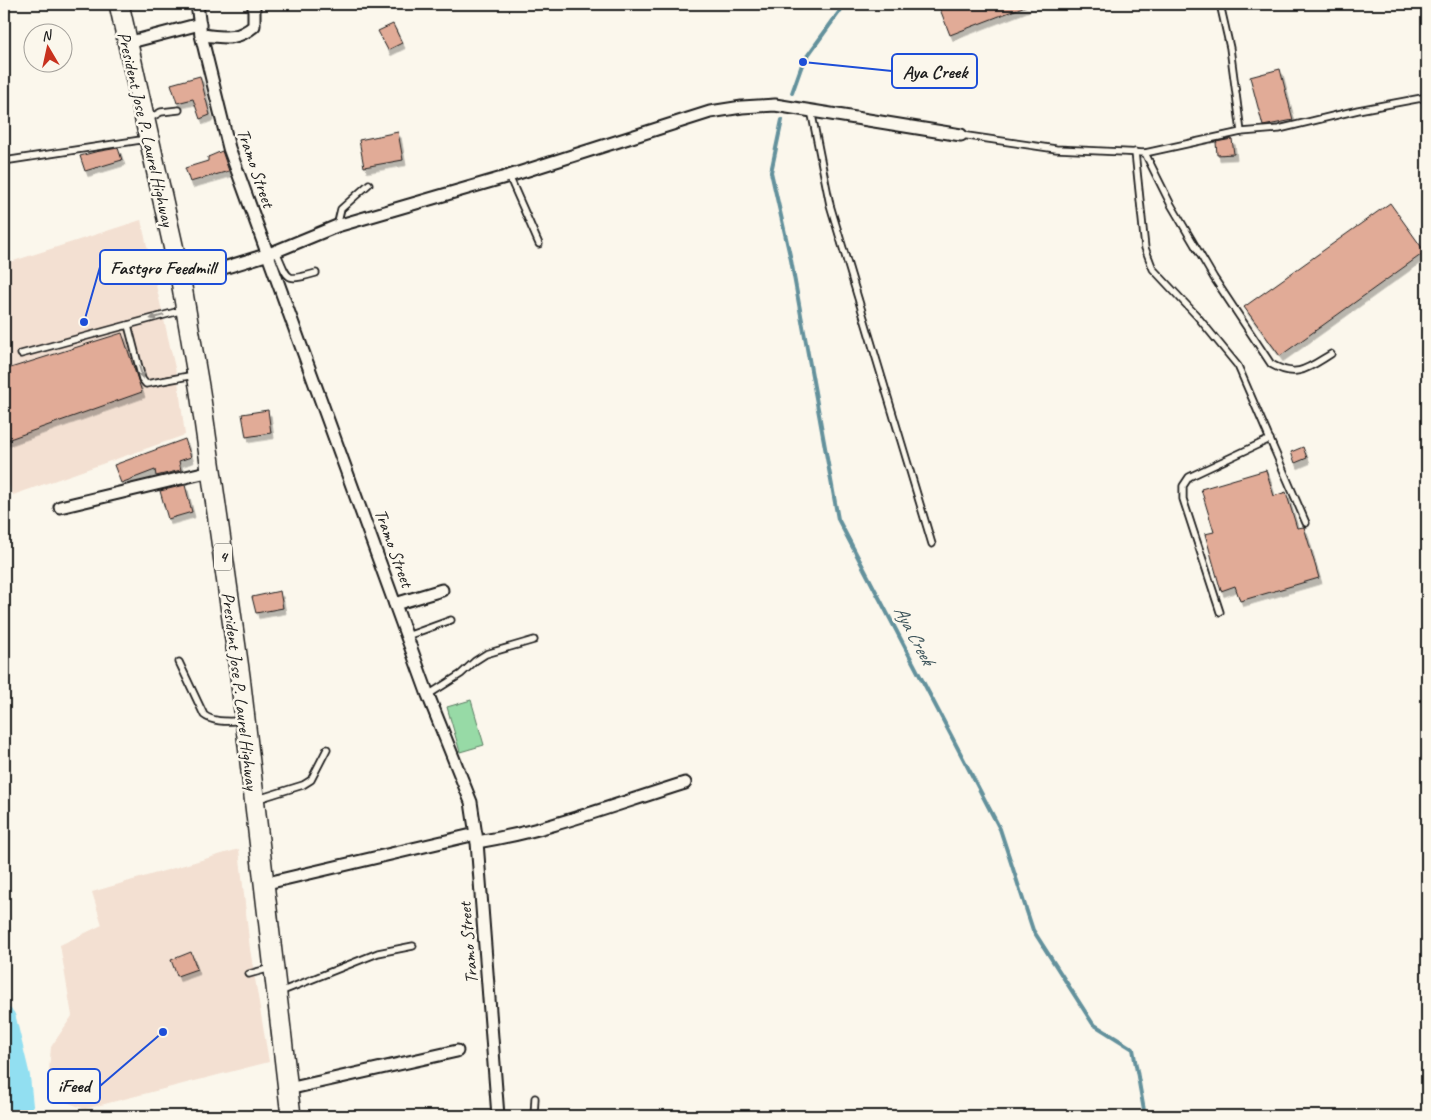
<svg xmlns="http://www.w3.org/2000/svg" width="1431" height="1120" viewBox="0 0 1431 1120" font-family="Caveat,sans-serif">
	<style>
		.built { fill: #f3e0d2 }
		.green { fill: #97daa6; stroke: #5a7b61 }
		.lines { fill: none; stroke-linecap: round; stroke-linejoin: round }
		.stream { stroke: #63919c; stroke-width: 4 }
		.river { stroke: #92dff1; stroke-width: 24 }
		.building { fill: #e1ab97; stroke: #1c1c1c; filter: url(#shadow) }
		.service-casing { stroke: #1c1c1c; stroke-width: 9 }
		.minor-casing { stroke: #1c1c1c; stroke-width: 15 }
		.trunk-casing { stroke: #1c1c1c; stroke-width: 22 }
		.service { stroke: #fbf7ec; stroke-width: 5.5 }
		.minor { stroke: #fbf7ec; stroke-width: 11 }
		.trunk { stroke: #fbf7ec; stroke-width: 19 }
		.oneway { fill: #97948e }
		.labels { text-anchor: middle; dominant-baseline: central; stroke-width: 5; stroke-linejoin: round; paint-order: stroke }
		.shield { fill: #fbf7ec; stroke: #5f5e5a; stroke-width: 1 }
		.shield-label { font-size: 16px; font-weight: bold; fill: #1c1c1c }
		.street-label { font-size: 18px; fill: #1c1c1c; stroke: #fbf7ec }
		.water-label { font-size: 19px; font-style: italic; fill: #3f565c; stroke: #fbf7ec }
		.leader { fill: none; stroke: #1d4ed8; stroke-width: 2 }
		.callout-dot { fill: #1d4ed8; stroke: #fbf7ec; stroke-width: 2 }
		.callout { fill: #fbf7ec; stroke: #1d4ed8; stroke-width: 2 }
		.callout-label { font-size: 19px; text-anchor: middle; font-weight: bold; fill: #1c1c1c }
	</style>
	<defs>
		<filter id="shadow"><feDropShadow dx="3" dy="5.5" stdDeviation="0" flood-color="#0004"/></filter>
	</defs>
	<rect width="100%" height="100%" fill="#fbf7ec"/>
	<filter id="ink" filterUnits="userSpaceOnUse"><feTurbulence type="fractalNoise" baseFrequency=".02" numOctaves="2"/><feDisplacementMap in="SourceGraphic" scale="10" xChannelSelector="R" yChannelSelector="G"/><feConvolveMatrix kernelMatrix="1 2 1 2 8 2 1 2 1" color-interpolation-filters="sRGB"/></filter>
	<g filter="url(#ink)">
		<g class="built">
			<path d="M141 220 178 381 185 435 13 495 4 471V264Z"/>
			<path d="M239 849 250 949 269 1062 85 1109 47 1095 51 1047 72 1016 60 945 102 925 92 892Z"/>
		</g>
		<path class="green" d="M471 700 484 745 460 752 447 707Z"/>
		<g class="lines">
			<g class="stream">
				<path d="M792 93 803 62 845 4"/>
				<path d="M782 120 771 172 791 260 838 519 1000 829 1033 930 1093 1024 1133 1049 1145 1116"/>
			</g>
			<path class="river" d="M4 1019 18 1077 22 1116"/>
		</g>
		<g class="building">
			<path d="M938 4H1028V5L950 35Z"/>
			<path d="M393 24 402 43 388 50 378 31Z"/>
			<path d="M1280 69 1293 120 1263 126 1250 77Z"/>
			<path d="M200 76 210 115 200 119 193 99 177 103 171 84Z"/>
			<path d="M398 132 403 160 364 167 359 140Z"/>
			<path d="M1232 139 1234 154 1217 155 1216 142Z"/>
			<path d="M118 148 122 160 85 171 80 156 95 152Z"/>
			<path d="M222 151 229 171 190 182 185 168 208 161V157Z"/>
			<path d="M1390 203 1425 252 1280 356 1244 307Z"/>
			<path d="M122 333 142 392 4 441V370Z"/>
			<path d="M268 410 271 433 246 437 242 414Z"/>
			<path d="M185 439 191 457 179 461 181 470 156 476 155 470 121 483 114 465Z"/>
			<path d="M1303 447 1307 458 1295 463 1291 452Z"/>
			<path d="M1266 470 1274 496 1286 492 1297 528 1304 527 1319 578 1240 601 1235 586 1221 591 1205 534 1214 532 1201 489Z"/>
			<path d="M185 485 192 512 168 519 160 491Z"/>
			<path d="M280 591 283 608 256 613 252 597Z"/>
			<path d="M191 952 197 969 177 976 171 960Z"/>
		</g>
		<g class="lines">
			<g class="service-casing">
				<g id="service">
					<path d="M1220 4 1230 48 1241 132"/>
					<path d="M811 110 830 205 932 544"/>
					<path d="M148 119 161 112 179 110"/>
					<path d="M961 135 1056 149 1145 153 1241 132 1279 129 1358 110 1427 97"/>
					<path d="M1135 152 1145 248 1153 269 1197 316 1238 366 1306 523"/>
					<path d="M1145 153 1170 203 1214 278 1271 364C1297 379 1308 368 1331 354"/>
					<path d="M4 161 147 139"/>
					<path d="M509 176 539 244"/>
					<path d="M337 226 341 209 369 184"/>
					<path d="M276 251C289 280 284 282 316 273"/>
					<path d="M128 325 142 379 146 384 194 375"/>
					<path d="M21 354 183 310"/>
					<path d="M1220 612 1183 499V486L1189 477 1270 439"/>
					<path d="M407 636 451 620"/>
					<path d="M179 662 204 715C214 723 230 721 242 721"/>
					<path d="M428 695 461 674 475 661 486 654 534 640"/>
					<path d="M258 799 303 785 311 780 327 749"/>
					<path d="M249 974 271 968"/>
					<path d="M280 992 378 953 413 946"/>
					<path d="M534 1116 535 1098"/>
				</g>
			</g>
			<g class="minor-casing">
				<g id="minor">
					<path d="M197 4 201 35 229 148 428 695 471 802 477 842 498 1116"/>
					<path d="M201 35C224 37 236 41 254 26V4"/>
					<path d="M127 43 200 24"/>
					<path d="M181 281 269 254 337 226 509 176 710 112 742 107 775 105 961 135"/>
					<path d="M60 507 211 471"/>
					<path d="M395 604 442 590"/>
					<path d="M477 842C548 831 616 804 685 783"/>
					<path d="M263 884 476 834"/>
					<path d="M288 1089 457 1051"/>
				</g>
			</g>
			<g class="trunk-casing">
				<path id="trunk" d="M119 4 181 281 200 392 240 676 291 1116"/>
			</g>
			<use href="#service" class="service"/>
			<use href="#minor" class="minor"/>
			<use href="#trunk" class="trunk"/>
		</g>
		<defs><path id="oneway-solid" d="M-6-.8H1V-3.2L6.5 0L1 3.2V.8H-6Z" transform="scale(1.25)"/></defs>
		<g class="oneway">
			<use href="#oneway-solid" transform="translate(157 317) rotate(165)"/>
			<use href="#oneway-solid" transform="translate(141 372) rotate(73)"/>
		</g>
	</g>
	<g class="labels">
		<rect class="shield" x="214" y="543.5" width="18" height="27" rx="4"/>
		<g class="shield-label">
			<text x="223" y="557">4</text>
		</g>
		<g class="street-label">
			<text transform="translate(146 129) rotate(77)">President Jose P. Laurel Highway</text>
			<text transform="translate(256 168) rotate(71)">Tramo Street</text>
			<text transform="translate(394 548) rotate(70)">Tramo Street</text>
			<text transform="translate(240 691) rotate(83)">President Jose P. Laurel Highway</text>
			<text transform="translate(468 943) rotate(-95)">Tramo Street</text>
		</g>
		<g class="water-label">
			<text transform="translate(914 635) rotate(62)">Aya Creek</text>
		</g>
	</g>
	<path class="leader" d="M803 62L892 71M84 322L100 267M163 1032L100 1086"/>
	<g class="callout-dot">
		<circle cx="803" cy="62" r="5"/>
		<circle cx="84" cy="322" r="5"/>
		<circle cx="163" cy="1032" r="5"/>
	</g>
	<g class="callout">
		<rect x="892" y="54" width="85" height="34" rx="5"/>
		<rect x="100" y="250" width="126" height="34" rx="5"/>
		<rect x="48" y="1069" width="52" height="34" rx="5"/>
	</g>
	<g class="callout-label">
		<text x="935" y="78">Aya Creek</text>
		<text x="163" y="274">Fastgro Feedmill</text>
		<text x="74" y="1092">iFeed</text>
	</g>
	<rect width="1431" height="1120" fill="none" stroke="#fbf7ec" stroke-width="20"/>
	<rect x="10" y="10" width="1411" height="1100" fill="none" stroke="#1c1c1c" stroke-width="2" filter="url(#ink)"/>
	<g transform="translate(48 48) rotate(351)"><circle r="24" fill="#fbf7ec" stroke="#a29f99"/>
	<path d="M0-4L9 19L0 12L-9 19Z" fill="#c8321e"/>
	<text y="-8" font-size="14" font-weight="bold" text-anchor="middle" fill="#1c1c1c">N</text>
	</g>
</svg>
